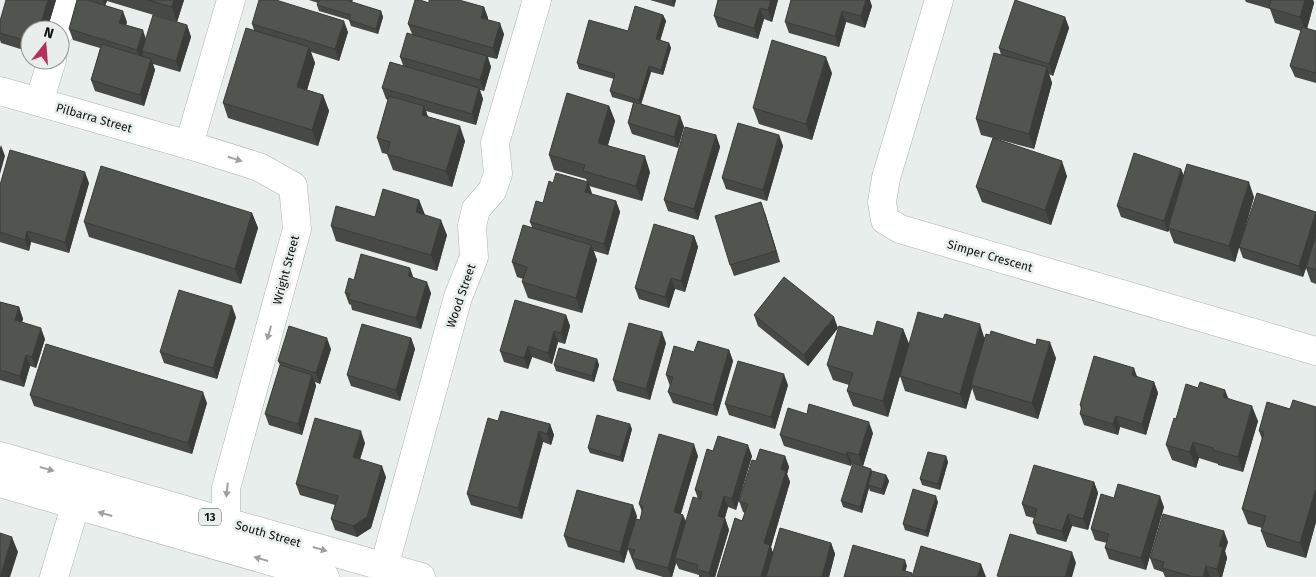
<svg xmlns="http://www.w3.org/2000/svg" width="1316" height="577" viewBox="0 0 1316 577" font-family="'Fira Sans',sans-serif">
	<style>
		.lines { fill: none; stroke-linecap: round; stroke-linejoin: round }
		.minor-casing { stroke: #acb3b1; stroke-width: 29 }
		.major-casing { stroke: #acb3b1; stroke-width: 29 }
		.minor { stroke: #fff; stroke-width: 28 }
		.major { stroke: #fff; stroke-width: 28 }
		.wall { fill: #464945 }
		.shaded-wall { fill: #393c38 }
		.building { fill: #515550; stroke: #393c38 }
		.oneway { fill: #9fa0a0 }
		.labels { text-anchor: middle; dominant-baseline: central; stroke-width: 5; stroke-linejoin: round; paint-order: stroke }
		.shield { fill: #e7eeec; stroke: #505453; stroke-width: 1 }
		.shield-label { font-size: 11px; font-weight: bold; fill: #0f1211 }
		.street-label { font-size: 12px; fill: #0f1211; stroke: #e7eeec }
	</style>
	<rect width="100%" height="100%" fill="#e7eeec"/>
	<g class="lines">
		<g class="minor-casing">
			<g id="minor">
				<path d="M939 0 886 178 882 202 885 220 900 229 1316 351"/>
				<path d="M60 31 69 0"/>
				<path d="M0 91 189 145 259 167 293 186 297 229 226 488V522"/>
				<path d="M39 102 52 60"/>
				<path d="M189 145 231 0"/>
				<path d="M384 567 458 297 474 257 472 226 476 209 492 191 498 174 495 143 537 0"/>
				<path d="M54 577 82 483"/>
			</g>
		</g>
		<g class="major-casing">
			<g id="major">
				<path d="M0 456 226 522 421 577"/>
				<path d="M0 483 325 577"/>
			</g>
		</g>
		<use href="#minor" class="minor"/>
		<use href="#major" class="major"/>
	</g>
	<g class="wall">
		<path d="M56 0 47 30H30V52L1 43 0 40V21Z"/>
		<path d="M77 0H184L177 22 107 1 105 5 127 22 126 25 146 39 187 25 191 37 180 72 153 64 155 70 144 106 95 91 91 80 100 48 73 40 69 29Z"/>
		<path d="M309 0H353L352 2 381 11 383 17 378 34 351 26 349 20 319 11 317 5 318 3Z"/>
		<path d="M650 0H676L674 7Z"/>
		<path d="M718 0H778L772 22 764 19 758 39 718 27 714 16Z"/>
		<path d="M791 0 872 6 865 28 846 22 839 47 789 33 785 22Z"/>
		<path d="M1245 0H1313L1314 3 1307 29 1316 31V83L1295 77 1290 66 1301 31 1275 23 1270 9 1246 2Z"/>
		<path d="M429 3 484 7 488 18V20L504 34 497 59 488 57 491 67 484 91 480 90 483 99 476 125 426 111 428 117 465 141 452 187 393 170 387 154 382 153 377 138 388 100 386 99 382 88 403 65 400 57 412 34 408 24Z"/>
		<path d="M663 15 666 21 660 40 669 43 671 48 663 75 651 72 641 104 680 116 684 127 678 148 632 134 628 123 633 103 612 97 610 91 614 79 579 69 577 63 628 31Z"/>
		<path d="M1065 17 1069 28 1053 76 1049 74 1052 83 1034 149 997 139 1067 176 1051 225 982 202 976 187 993 138 981 135 976 119 1001 55 999 48Z"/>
		<path d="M252 24 348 32 339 61 311 52 315 63 307 90 323 95 329 111 318 146 228 118 223 103 254 30Z"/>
		<path d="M832 73 812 140 759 124 753 108Z"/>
		<path d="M609 106 615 121 608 145 650 172 642 201 589 186 591 194 616 201 620 212 608 255 594 251 597 260 582 313 528 298 522 282 523 279 517 277 512 262 532 227 530 222 543 203 553 183 587 182 586 179 554 170 549 155Z"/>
		<path d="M716 135 720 147 698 220 668 211 664 200Z"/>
		<path d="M779 135 783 146 767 201 726 189 722 178Z"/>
		<path d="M1181 169 1184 176 1254 197 1245 229 1316 212V284L1311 282 1306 268 1303 277 1243 258 1239 247 1235 262 1174 243 1169 230 1168 232 1121 217 1117 206Z"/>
		<path d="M89 183 69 253 31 242 29 251 0 242V185Z"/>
		<path d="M419 200 425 215 447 235 437 271 336 241 331 226 375 217Z"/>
		<path d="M252 213 258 228 241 284 89 237 84 222Z"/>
		<path d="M765 213 780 262 734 276 730 265Z"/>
		<path d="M694 236 698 247 685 292 675 289 669 308 639 299 635 288Z"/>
		<path d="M414 278 431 293 421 329 352 310 351 305 349 304 345 293 354 280Z"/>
		<path d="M0 302 19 307 23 319 22 322 45 339 36 368 30 366 24 387 0 380Z"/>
		<path d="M566 315 570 326 565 344 558 342 552 364 532 357 528 369 504 362 500 351Z"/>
		<path d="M754 315 838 328 808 366 758 326Z"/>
		<path d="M236 317 217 379 164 363 160 352Z"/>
		<path d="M903 329 909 344 984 337 1056 358 1038 419 976 400 972 388 966 409 905 391 900 376 888 417 853 406 847 391 849 385 833 380 827 365 873 336Z"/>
		<path d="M411 338 415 349 400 401 351 386 347 375Z"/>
		<path d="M666 343 650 400 617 391 613 380Z"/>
		<path d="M331 349 320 384 315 382 316 386 302 435 269 425 265 414 280 365 278 361Z"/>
		<path d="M729 350 733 361 717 416 673 403 668 392 670 386 666 375 694 352Z"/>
		<path d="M597 359 599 365 594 382 556 371 554 365Z"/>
		<path d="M1137 377 1154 382 1158 393 1146 435 1120 427 1118 435 1084 425 1080 414 1081 410 1080 405Z"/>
		<path d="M788 385 775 429 729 415 725 404Z"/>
		<path d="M30 395 207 403 192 454 34 406Z"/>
		<path d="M1229 399 1258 421 1243 472 1218 465V464L1199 458 1196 468 1172 460 1166 445 1176 419Z"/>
		<path d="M1316 407V522L1306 558 1267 547 1261 531 1262 528 1248 524 1242 509 1262 439 1259 431 1290 409Z"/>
		<path d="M498 421 550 424 554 435 551 445 543 442 522 519 471 505 467 494Z"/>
		<path d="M632 429 623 462 590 453 588 448Z"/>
		<path d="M873 433 863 466 852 463 851 466 784 446 780 435Z"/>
		<path d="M365 443 360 459 386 477 371 528 357 537 335 530 331 519 335 505 300 495 296 484Z"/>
		<path d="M713 451 752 456 736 510 728 507 725 518 729 530 715 577H699V575L679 569 676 563 672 577H663L636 569 628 549 624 563 568 547 564 536 637 516 636 519 640 520 642 512 639 504 698 456 681 514 683 515 686 521 698 499 695 490Z"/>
		<path d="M785 456 789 467 787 474 790 482 771 547 773 553 831 543 835 554 829 577H717L742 521 745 513 743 512 739 501 756 461Z"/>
		<path d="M946 456 948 462 940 490 922 485 920 479Z"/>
		<path d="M871 469 872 472 886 475 889 481 884 495 870 491 869 488 862 513 843 507 841 501Z"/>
		<path d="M1094 482 1098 493 1088 530 1072 526 1066 542 1037 534 1033 523 1034 518 1026 516 1022 504Z"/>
		<path d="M1114 498 1164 507 1146 570 1109 559 1105 548 1107 543 1095 540 1091 529Z"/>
		<path d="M938 502 928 537 905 530 903 524Z"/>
		<path d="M1228 542 1225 551 1227 558 1222 577H1165L1163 572 1154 569 1150 558Z"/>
	</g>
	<g class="shaded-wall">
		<path d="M48 0H56L47 30H39Z"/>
		<path d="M103 0H106L107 1 105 6Z"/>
		<path d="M174 0H184L177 22 172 7Z"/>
		<path d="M672 0H676L674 7Z"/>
		<path d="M771 0H778L772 22 768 10Z"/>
		<path d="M866 0H870L872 6 865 28 861 16Z"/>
		<path d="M1305 0H1313L1314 3 1306 32 1300 17Z"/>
		<path d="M484 7 488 18 485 29 481 18Z"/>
		<path d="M760 8 764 19 758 39 754 28Z"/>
		<path d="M123 11 127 22 123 34 119 23Z"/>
		<path d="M381 11 383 17 378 34 376 29Z"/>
		<path d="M842 11 846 22 839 47 835 36Z"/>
		<path d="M663 15 666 21 659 45 656 39Z"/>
		<path d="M1065 17 1069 28 1053 76 1049 64Z"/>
		<path d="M344 21 348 32 339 61 335 49Z"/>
		<path d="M500 23 504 34 497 59 493 48Z"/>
		<path d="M187 25 191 37 180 72 176 61Z"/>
		<path d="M143 30 147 42 142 51 143 53 141 61 137 50Z"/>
		<path d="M669 43 671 48 663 75 661 70Z"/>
		<path d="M309 47 315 63 303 103 297 87Z"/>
		<path d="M487 56 491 67 484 91 480 80Z"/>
		<path d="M826 57 832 73 812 140 806 124Z"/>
		<path d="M151 59 155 70 144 106 140 95Z"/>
		<path d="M649 66 651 72 641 105 639 100Z"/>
		<path d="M1047 67 1052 83 1034 149 1029 134Z"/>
		<path d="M479 88 483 99 476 125 472 114Z"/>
		<path d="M323 95 329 111 318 146 312 130Z"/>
		<path d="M424 106 430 122 422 115Z"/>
		<path d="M609 106 615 121 604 158 598 143Z"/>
		<path d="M680 116 684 127 678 148 674 137Z"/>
		<path d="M460 126 465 141 452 187 446 171Z"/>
		<path d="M716 135 720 147 698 220 694 209Z"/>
		<path d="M779 135 783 146 767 201 763 190Z"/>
		<path d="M1 145 5 156 0 174V148Z"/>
		<path d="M645 156 650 172 642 201 636 186Z"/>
		<path d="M1062 161 1067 176 1051 225 1045 210Z"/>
		<path d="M1181 169 1185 180 1168 228 1169 230 1168 232 1164 221Z"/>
		<path d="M85 172 89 183 69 253 65 242Z"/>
		<path d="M588 182 592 193 589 203 585 192Z"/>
		<path d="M1249 182 1254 197 1235 262 1229 246Z"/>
		<path d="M419 200 425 215 416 212Z"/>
		<path d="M616 201 620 212 608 255 604 244Z"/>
		<path d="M761 202 765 213 780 262 776 251Z"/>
		<path d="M252 213 258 228 241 284 235 269Z"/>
		<path d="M1316 214V237L1306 267V268L1303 277 1299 266Z"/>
		<path d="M441 220 447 235 437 271 431 255Z"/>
		<path d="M27 231 31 242 29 251 25 240Z"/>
		<path d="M694 236 698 247 685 292 681 281Z"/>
		<path d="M591 245 597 260 582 313 576 298Z"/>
		<path d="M410 268 414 279 408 276Z"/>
		<path d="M671 278 675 289 669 308 665 297Z"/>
		<path d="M427 282 431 293 421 329 416 318Z"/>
		<path d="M232 306 236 317 217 379 213 368Z"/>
		<path d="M19 307 23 319 19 331 15 320Z"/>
		<path d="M566 315 570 326 565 344 561 333Z"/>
		<path d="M834 317 838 328 808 366 804 355Z"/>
		<path d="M980 324 985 340 971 385 972 388 966 409 960 394Z"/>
		<path d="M41 328 45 339 36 368 32 357Z"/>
		<path d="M903 329 909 344 888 417 883 401Z"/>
		<path d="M554 331 558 342 552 364 548 353Z"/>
		<path d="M662 332 666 343 650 400 646 389Z"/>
		<path d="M327 338 331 349 320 384 316 373Z"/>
		<path d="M411 338 415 349 400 401 396 390Z"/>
		<path d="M1050 342 1056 358 1038 419 1032 403Z"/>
		<path d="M528 346 532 357 528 369 524 358Z"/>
		<path d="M729 350 733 361 717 416 713 405Z"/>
		<path d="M26 355 30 366 24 387 20 376Z"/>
		<path d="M597 359 599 365 594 382 592 376Z"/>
		<path d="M1134 368 1138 379 1132 375Z"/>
		<path d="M784 374 788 385 775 429 771 417Z"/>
		<path d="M312 375 316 386 302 435 298 424Z"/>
		<path d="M1154 382 1158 393 1146 435 1142 424Z"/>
		<path d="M1225 390 1231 405 1223 397Z"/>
		<path d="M203 392 207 403 192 454 188 443Z"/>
		<path d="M1252 406 1258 421 1243 472 1238 457Z"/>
		<path d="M1116 416 1120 427 1118 435 1113 424Z"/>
		<path d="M869 422 873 433 863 466 859 455Z"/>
		<path d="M550 424 554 435 551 445 547 434Z"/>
		<path d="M630 424 632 429 623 462 620 457Z"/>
		<path d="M361 431 365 443 357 469 353 457Z"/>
		<path d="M539 431 543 442 522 519 518 508Z"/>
		<path d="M1193 442 1199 458 1196 468 1190 452Z"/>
		<path d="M694 444 698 456 678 523 674 512Z"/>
		<path d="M748 445 752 456 736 510 732 499Z"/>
		<path d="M847 452 852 463 851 466 846 455Z"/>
		<path d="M785 456 789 467 787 474 790 482 771 547 774 556 768 577H761L764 543 781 469Z"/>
		<path d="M946 456 948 462 940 490 938 484Z"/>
		<path d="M382 466 386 477 371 528 357 537 353 526Z"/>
		<path d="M871 469 873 475 868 485 869 488 862 513 860 507Z"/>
		<path d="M886 475 889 481 884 495 882 489Z"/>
		<path d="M1094 482 1098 493 1088 530 1083 519Z"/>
		<path d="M1316 488V522L1306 558 1300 543Z"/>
		<path d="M724 496 728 507 722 527 718 516Z"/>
		<path d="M936 496 938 502 928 537 926 531Z"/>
		<path d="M1160 496 1164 507 1146 570 1141 558Z"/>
		<path d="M633 505 637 516 624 563 620 552Z"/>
		<path d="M1068 514 1072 526 1066 542 1062 531Z"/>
		<path d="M683 515 687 526 675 558 676 563 672 577H671L668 568Z"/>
		<path d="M725 518 729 530 715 577H710L709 573Z"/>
		<path d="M1224 531 1228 542 1225 551 1227 558 1222 577H1220L1217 569 1219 546Z"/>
		<path d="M12 537 18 552 10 577H0Z"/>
		<path d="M831 543 835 554 829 577H822Z"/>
		<path d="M1072 552 1076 563 1072 577H1065Z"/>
		<path d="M905 560 907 566 904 576 902 570Z"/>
		<path d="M981 564 986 577H977Z"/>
		<path d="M1206 566 1210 577H1203Z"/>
	</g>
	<g class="building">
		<path d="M6 0H48L39 30H30V42L0 33V21Z"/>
		<path d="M77 0H87L123 11 119 23 143 30 137 50 69 29Z"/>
		<path d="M148 0H174L172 7Z"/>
		<path d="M259 0H276L344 21 335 49 252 24Z"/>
		<path d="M319 0H349V1L381 11 376 29 349 20 351 15 317 5Z"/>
		<path d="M415 0H420L429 3V0H459L484 7 481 18 500 23 493 48 408 24Z"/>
		<path d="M718 0H771L768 10 760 8 754 28 714 16Z"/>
		<path d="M791 0H866L861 16 842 11 835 36 785 22Z"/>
		<path d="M1015 0 1065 17 1049 64 999 48Z"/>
		<path d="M1271 0H1305L1300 17 1269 8Z"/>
		<path d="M635 6 663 15 656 39 669 43 661 70 649 66 639 100 610 91 615 74 577 63 589 20 628 31Z"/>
		<path d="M153 15 187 25 176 61 142 51Z"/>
		<path d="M1302 27 1316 31V73L1290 66Z"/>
		<path d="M246 28 309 47 297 87 323 95 312 130 223 103Z"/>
		<path d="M407 33 487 56 480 80 400 57Z"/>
		<path d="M772 40 826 57 806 124 753 108Z"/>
		<path d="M102 44 151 59 140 95 91 80Z"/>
		<path d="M994 53 1047 67 1029 134 976 119Z"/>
		<path d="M390 62 479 88 472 114 382 88Z"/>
		<path d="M567 93 609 106 598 143 645 156 636 186 583 171 585 165 549 155Z"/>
		<path d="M389 96 424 106 422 115 460 126 446 171 387 154 390 142 377 138Z"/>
		<path d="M634 102 680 116 674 137 628 123Z"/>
		<path d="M738 123 779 135 763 190 722 178Z"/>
		<path d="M685 127 716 135 694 209 664 200Z"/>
		<path d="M993 138 1062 161 1045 210 976 187Z"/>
		<path d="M10 150 85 172 65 242 27 231 25 240 0 232V185Z"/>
		<path d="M1134 153 1181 169 1164 221 1117 206Z"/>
		<path d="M1187 164 1249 182 1229 246 1168 228Z"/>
		<path d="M101 166 252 213 235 269 84 222Z"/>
		<path d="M556 173 588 182 585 192 616 201 604 244 530 222 536 201 543 203 549 181 553 183Z"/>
		<path d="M383 189 419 200 416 212 441 220 431 255 331 226 336 206 375 217Z"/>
		<path d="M1257 193 1316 212 1299 266 1239 247Z"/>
		<path d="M761 202 776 251 730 265 715 216Z"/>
		<path d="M654 224 694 236 681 281 671 278 665 297 635 288Z"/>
		<path d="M523 225 591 245 576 298 522 282 527 267 512 262Z"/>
		<path d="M1316 235V270L1306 267Z"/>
		<path d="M361 254 410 268 408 276 427 282 416 318 348 299 350 294 345 293 349 278 354 280Z"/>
		<path d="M784 277 834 317 804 355 754 315Z"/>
		<path d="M179 290 232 306 213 368 160 352Z"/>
		<path d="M515 300 566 315 561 333 554 331 548 353 528 346 524 358 500 351Z"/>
		<path d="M0 302 19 307 15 320 41 328 32 357 26 355 20 376 0 370Z"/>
		<path d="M918 312 943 319 945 314 980 324 960 394 900 376Z"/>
		<path d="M877 321 903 329 883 401 847 391 853 373 827 365 839 326 873 336Z"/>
		<path d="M629 323 662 332 646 389 613 380Z"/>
		<path d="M362 324 411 338 396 390 347 375Z"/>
		<path d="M289 326 327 338 316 373 278 361Z"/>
		<path d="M991 331 1036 345 1037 339 1050 342 1032 403 971 385 986 334 990 335Z"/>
		<path d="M698 341 729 350 713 405 668 392 673 377 666 375 674 346 694 352Z"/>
		<path d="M46 344 203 392 188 443 30 395Z"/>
		<path d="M559 348 597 359 592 376 554 365Z"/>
		<path d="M1094 356 1134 368 1132 375 1154 382 1142 424 1116 416 1113 424 1080 414 1082 406 1080 405Z"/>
		<path d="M738 361 784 374 771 417 725 404Z"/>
		<path d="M280 365 312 375 298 424 265 414Z"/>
		<path d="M1200 382 1225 390 1223 397 1252 406 1238 457 1213 450V448L1193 442 1190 452 1166 445 1174 418 1176 419 1186 384 1198 388Z"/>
		<path d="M1293 400 1316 407V488L1300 543 1261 531 1266 516 1242 509 1264 432 1259 431 1267 402 1290 409Z"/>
		<path d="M809 404 869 422 859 455 847 452 846 455 780 435 788 408 807 414Z"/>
		<path d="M501 411 550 424 547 434 539 431 518 508 467 494 488 418 498 421Z"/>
		<path d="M597 415 630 424 620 457 588 448Z"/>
		<path d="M315 418 361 431 353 457 382 466 367 517 353 526 331 519 338 496 296 484Z"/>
		<path d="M659 434 694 444 674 512 683 515 668 568 632 558 635 550 627 548 636 519 640 520 643 507 639 504Z"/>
		<path d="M718 436 748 445 732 499 724 496 718 516 725 518 709 573 697 569 698 565 675 558 693 497 700 499 702 492 695 490 707 449 713 451Z"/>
		<path d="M760 449 785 456 781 469 786 471 764 543 770 545 761 577H717L735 518 742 521 748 504 739 501 752 460 756 461Z"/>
		<path d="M928 452 946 456 938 484 920 479Z"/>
		<path d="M853 463 871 469 860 507 841 501Z"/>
		<path d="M1034 465 1094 482 1083 519 1068 514 1062 531 1033 523 1037 509 1022 504Z"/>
		<path d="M872 471 886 475 882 489 868 485Z"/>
		<path d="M1118 484 1160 496 1141 558 1105 548 1109 534 1091 529 1101 494 1114 498Z"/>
		<path d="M913 489 936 496 926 531 903 524Z"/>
		<path d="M577 490 633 505 620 552 564 536Z"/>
		<path d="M1163 514 1224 531 1219 546 1223 547 1217 569 1206 566 1203 577H1194L1162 568 1164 562 1150 558Z"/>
		<path d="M780 528 831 543 822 577H766Z"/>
		<path d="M0 533 12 537 0 577Z"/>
		<path d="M1010 534 1072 552 1065 577H1002L997 576Z"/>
		<path d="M853 545 905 560 902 570 912 573 911 577H844Z"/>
		<path d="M921 546 981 564 977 577H912Z"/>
	</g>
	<defs><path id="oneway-solid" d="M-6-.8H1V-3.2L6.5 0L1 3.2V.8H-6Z" transform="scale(1.25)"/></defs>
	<g class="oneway">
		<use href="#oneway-solid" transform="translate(235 159) rotate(17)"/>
		<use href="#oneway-solid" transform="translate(269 333) rotate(106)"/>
		<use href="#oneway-solid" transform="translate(47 469) rotate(16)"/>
		<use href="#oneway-solid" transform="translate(227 490) rotate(96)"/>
		<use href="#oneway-solid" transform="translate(105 514) rotate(-164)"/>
		<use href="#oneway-solid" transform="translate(320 549) rotate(16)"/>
		<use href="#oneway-solid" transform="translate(261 559) rotate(-164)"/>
	</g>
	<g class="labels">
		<rect class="shield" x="199" y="508.5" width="22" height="17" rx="4"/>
		<g class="shield-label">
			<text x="210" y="517">13</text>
		</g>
		<g class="street-label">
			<text transform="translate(94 118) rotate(16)">Pilbarra Street</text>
			<text transform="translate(990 256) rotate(16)">Simper Crescent</text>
			<text transform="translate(286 270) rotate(-75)">Wright Street</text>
			<text transform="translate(461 296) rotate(-71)">Wood Street</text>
			<text transform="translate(268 534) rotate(16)">South Street</text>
		</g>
	</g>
	<g transform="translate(45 45) rotate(17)"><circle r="24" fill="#e7eeec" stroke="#919694"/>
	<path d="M0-4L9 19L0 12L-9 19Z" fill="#bb2d5e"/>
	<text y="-8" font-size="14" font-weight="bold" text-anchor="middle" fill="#0f1211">N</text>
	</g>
</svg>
